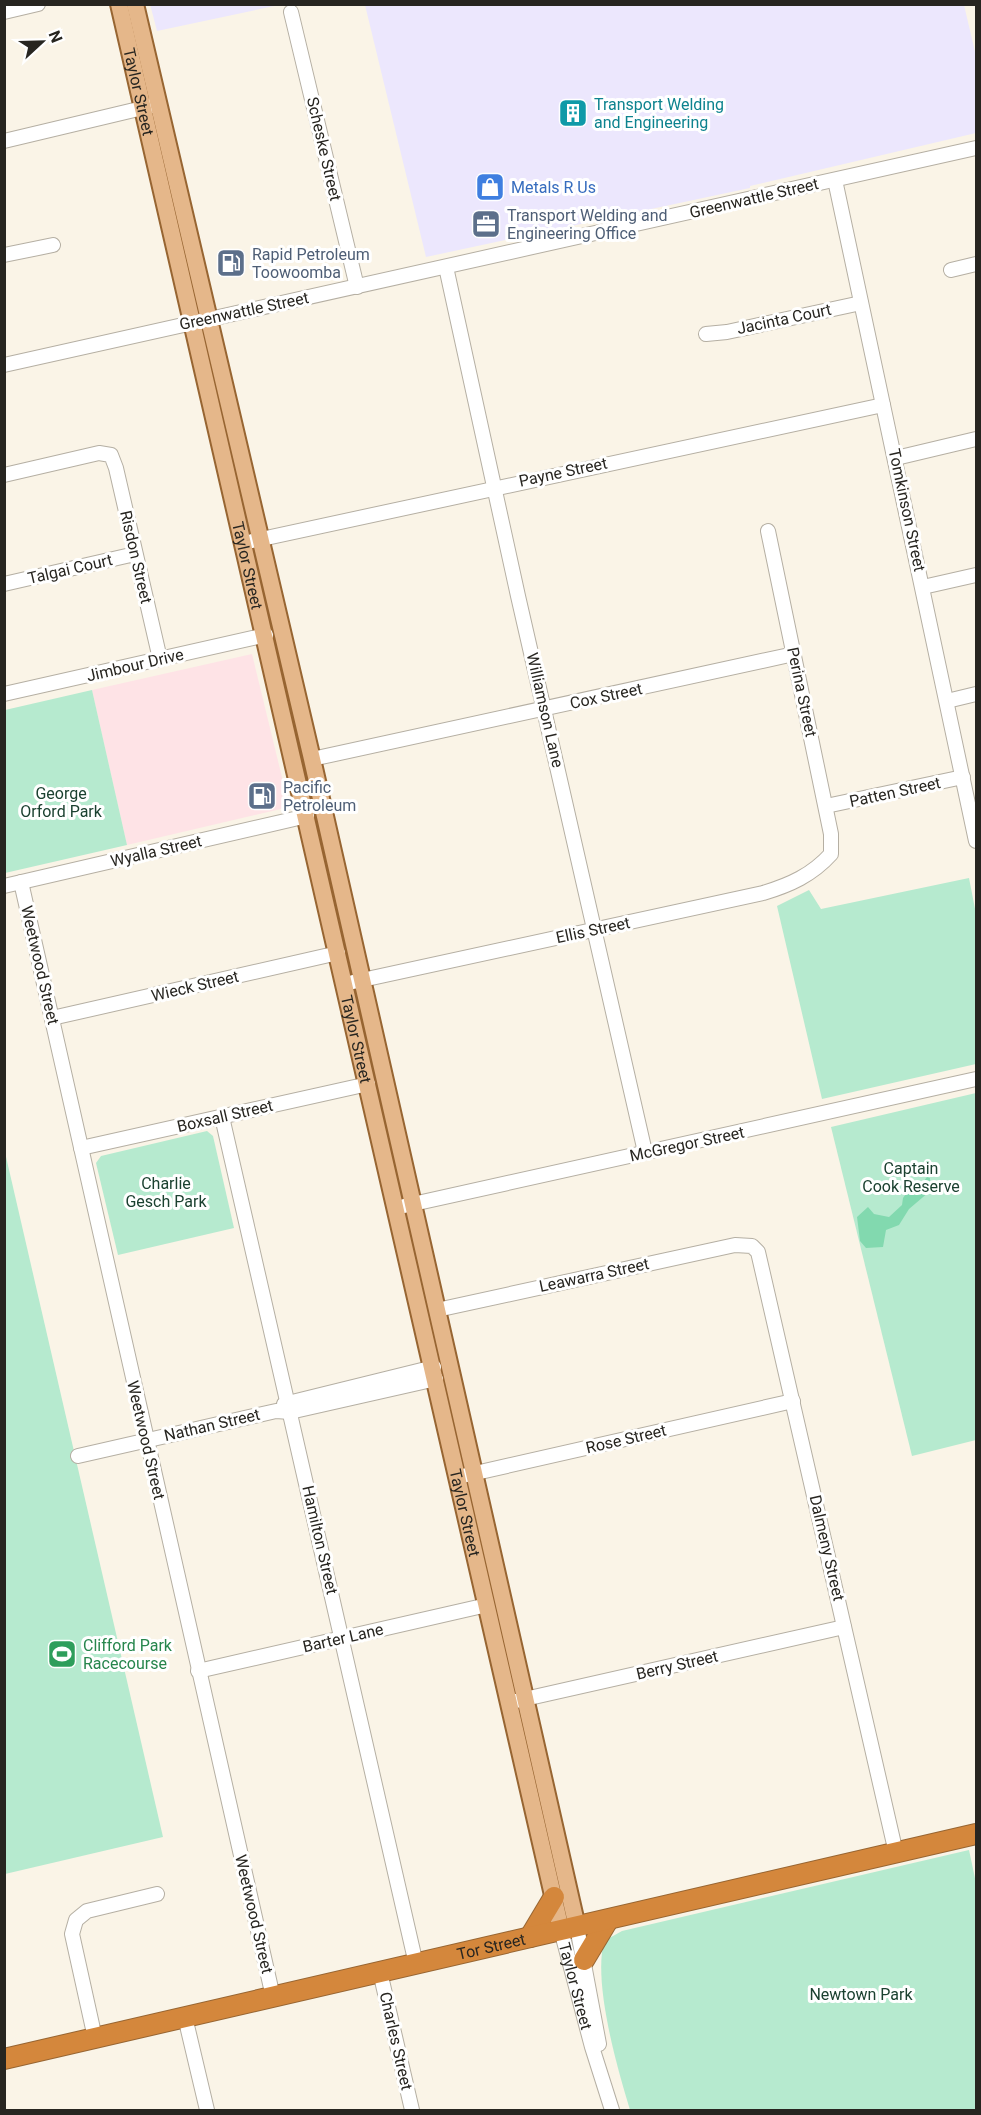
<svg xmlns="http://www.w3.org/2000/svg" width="981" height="2115" viewBox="0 0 981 2115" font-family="Roboto,sans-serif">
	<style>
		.commercial { fill: #fee3e6 }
		.industrial { fill: #ece7fd }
		.green { fill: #b6eacf }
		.forest { fill: #82d9af }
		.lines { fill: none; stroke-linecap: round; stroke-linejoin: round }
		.minor-casing { stroke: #b5afa3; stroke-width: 16 }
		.major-casing { stroke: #976532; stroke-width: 20 }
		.highway-casing { stroke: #976532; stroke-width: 22 }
		.minor { stroke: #fff; stroke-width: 14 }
		.major { stroke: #e5b78a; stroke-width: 16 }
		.highway { stroke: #d4873c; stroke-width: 20 }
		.labels { text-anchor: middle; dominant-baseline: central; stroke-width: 6; stroke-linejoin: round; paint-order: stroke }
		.street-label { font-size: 16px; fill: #272520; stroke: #fff }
		.culture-label { font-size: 16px; fill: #0d838f; stroke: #fff; text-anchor: start }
		.shop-label { font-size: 16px; fill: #366cbe; stroke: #fff; text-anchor: start }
		.service-label { font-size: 16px; fill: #4e5e75; stroke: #fff; text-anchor: start }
		.park-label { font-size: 16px; fill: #1b4130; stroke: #fff }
		.leisure-label { font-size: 16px; fill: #27864d; stroke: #fff; text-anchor: start }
	</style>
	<rect width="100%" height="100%" fill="#faf4e7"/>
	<path class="commercial" d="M252 654 288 802 285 808 127 845 92 690Z"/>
	<g class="industrial">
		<path d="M150 4H279V5L157 31Z"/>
		<path d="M365 5H964L976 56V133L750 186V188L426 257Z"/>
	</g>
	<g class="green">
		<path d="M92 690 127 845 5 873V710Z"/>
		<path d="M969 878 976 914V1064L822 1099 777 906 809 890 821 909Z"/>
		<path d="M976 1093V1440L912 1456 831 1127Z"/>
		<path d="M207 1131 213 1136 234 1228 118 1255 96 1163 101 1156Z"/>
		<path d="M4 1148 163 1837 5 1874H4Z"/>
		<path d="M969 1850 976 1883V2110H630C617 2067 593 1984 604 1941L622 1931Z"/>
	</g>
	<path class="forest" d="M927 1177 930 1178 929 1192 909 1209 899 1225 886 1230 883 1247 866 1248 860 1241 857 1217 868 1207 874 1214 889 1217 902 1205 903 1198 912 1185H921Z"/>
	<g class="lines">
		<g class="minor-casing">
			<g id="minor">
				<path d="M4 12 38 4"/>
				<path d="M291 12 357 287"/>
				<path d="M4 141 151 106"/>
				<path d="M835 180 976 841"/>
				<path d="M4 255 53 245"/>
				<path d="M446 267 518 596 645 1152"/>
				<path d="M951 270 976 264"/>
				<path d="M706 334 727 332 861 303"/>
				<path d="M4 365 976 148"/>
				<path d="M896 458 976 439"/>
				<path d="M4 475 99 453 111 455 116 468 160 659"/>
				<path d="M252 541 883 405"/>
				<path d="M4 584 135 554"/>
				<path d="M923 587 976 575"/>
				<path d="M4 694 266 635"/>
				<path d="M947 701 976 694"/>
				<path d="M312 759 794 654"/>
				<path d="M826 806 963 777"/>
				<path d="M21 882 273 1997"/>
				<path d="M4 886 307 816"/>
				<path d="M353 982 763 893C790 885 812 875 831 854V834L768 531"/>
				<path d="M52 1018 338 953"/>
				<path d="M222 1117 416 1964"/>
				<path d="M81 1148 368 1084"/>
				<path d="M404 1206 976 1079"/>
				<path d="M437 1310 735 1245 752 1246 758 1252 896 1853"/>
				<path d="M284 1404 434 1367"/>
				<path d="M78 1456 276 1411 290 1412 436 1379"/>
				<path d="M458 1477 793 1401"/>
				<path d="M198 1671 487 1605"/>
				<path d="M516 1701 844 1627"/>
				<path d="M577 1927 599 2044"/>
				<path id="s1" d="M561 1930 592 2047 612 2110"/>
				<path d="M380 1972 412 2110"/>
				<path d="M185 2017 207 2110"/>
				<path d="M95 2038 72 1934 76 1920 87 1911 157 1894"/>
			</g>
		</g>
		<g class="major-casing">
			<g id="major">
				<path id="s2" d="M119 4 561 1930"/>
				<path d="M135 4 312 759 577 1927"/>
			</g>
		</g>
		<g class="highway-casing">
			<g id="highway">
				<path d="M530 1937 554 1897"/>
				<path d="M584 1960 608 1920"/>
				<path id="s3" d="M4 2059 976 1834"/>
			</g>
		</g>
		<use href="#minor" class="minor"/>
		<use href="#major" class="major"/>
		<use href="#highway" class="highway"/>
	</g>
	<defs>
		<g id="building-square" transform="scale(1.5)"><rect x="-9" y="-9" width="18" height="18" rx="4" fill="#0f9aa8" stroke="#fff"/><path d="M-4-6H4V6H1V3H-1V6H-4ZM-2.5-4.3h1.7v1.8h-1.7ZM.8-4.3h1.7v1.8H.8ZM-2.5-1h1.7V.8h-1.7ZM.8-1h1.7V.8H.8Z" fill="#fff"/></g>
		<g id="shop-square" transform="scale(1.5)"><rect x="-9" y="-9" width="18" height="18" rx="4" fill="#3f7fe0" stroke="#fff"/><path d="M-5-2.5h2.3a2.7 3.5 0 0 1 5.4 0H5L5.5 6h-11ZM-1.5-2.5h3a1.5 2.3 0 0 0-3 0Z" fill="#fff"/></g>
		<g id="office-square" transform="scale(1.5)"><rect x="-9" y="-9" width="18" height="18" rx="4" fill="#5c6f8a" stroke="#fff"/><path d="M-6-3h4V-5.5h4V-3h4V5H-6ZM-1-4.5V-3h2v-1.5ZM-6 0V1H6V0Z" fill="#fff"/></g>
		<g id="fuel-square" transform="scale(1.5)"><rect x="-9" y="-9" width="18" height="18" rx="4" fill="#5c6f8a" stroke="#fff"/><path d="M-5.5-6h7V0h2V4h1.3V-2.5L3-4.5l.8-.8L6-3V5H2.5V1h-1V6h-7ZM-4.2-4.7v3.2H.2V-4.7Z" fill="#fff"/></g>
		<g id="stadium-square" transform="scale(1.5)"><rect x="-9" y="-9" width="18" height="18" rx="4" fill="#2e9e5b" stroke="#fff"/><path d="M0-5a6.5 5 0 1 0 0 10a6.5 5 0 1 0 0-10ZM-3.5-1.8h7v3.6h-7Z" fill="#fff"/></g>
	</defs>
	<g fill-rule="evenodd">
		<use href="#building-square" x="573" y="113"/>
		<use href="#shop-square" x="490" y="187"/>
		<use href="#office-square" x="486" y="224"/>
		<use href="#fuel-square" x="231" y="263"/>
		<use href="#fuel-square" x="262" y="796"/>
		<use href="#stadium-square" x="62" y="1654"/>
	</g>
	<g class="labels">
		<g class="street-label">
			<text stroke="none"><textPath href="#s2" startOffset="90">Taylor Street</textPath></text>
			<text transform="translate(324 149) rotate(77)">Scheske Street</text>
			<text transform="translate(754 198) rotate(-13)">Greenwattle Street</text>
			<text transform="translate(244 311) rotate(-12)">Greenwattle Street</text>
			<text transform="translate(784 319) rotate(-12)">Jacinta Court</text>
			<text transform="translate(563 472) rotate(-12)">Payne Street</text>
			<text transform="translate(907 510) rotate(78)">Tomkinson Street</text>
			<text transform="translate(136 557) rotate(77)">Risdon Street</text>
			<text stroke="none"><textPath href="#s2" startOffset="576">Taylor Street</textPath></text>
			<text transform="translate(70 569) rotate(-13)">Talgai Court</text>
			<text transform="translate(135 665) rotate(-13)">Jimbour Drive</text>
			<text transform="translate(802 692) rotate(78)">Perina Street</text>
			<text transform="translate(606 696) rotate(-12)">Cox Street</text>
			<text transform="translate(545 710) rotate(77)">Williamson Lane</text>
			<text transform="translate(895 792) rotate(-12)">Patten Street</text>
			<text transform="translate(156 851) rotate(-13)">Wyalla Street</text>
			<text transform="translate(593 930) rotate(-12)">Ellis Street</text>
			<text transform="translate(40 965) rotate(77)">Weetwood Street</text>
			<text transform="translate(195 986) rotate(-13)">Wieck Street</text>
			<text stroke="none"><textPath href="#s2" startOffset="1062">Taylor Street</textPath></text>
			<text transform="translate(225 1116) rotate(-13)">Boxsall Street</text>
			<text transform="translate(687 1144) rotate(-12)">McGregor Street</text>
			<text transform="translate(594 1275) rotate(-12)">Leawarra Street</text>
			<text transform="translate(212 1425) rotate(-13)">Nathan Street</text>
			<text transform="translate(626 1439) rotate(-13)">Rose Street</text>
			<text transform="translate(146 1440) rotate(77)">Weetwood Street</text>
			<text stroke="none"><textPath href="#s2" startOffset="1548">Taylor Street</textPath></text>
			<text transform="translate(320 1540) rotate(77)">Hamilton Street</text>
			<text transform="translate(827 1548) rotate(77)">Dalmeny Street</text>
			<text transform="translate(343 1638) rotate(-13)">Barter Lane</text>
			<text transform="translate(677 1665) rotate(-13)">Berry Street</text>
			<text transform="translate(254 1914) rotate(77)">Weetwood Street</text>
			<text stroke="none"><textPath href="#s3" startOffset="500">Tor Street</textPath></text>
			<text stroke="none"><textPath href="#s1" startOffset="58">Taylor Street</textPath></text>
			<text transform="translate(396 2041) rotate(77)">Charles Street</text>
		</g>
		<g class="culture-label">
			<text x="594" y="104">Transport Welding<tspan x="594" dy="18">and Engineering</tspan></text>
		</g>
		<g class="shop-label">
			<text x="511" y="187">Metals R Us</text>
		</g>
		<g class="service-label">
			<text x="507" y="215">Transport Welding and<tspan x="507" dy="18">Engineering Office</tspan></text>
			<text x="252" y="254">Rapid Petroleum<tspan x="252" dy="18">Toowoomba</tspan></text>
			<text x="283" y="787">Pacific<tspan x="283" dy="18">Petroleum</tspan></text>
		</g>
		<g class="park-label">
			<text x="61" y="793">George<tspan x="61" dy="18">Orford Park</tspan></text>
			<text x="911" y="1168">Captain<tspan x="911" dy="18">Cook Reserve</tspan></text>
			<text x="166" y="1183">Charlie<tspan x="166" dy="18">Gesch Park</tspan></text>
			<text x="861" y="1994">Newtown Park</text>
		</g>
		<g class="leisure-label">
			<text x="83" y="1645">Clifford Park<tspan x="83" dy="18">Racecourse</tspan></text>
		</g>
	</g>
	<rect width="981" height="2115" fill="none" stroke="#272520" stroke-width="12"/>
	<g transform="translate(42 42) rotate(68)" stroke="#ffffff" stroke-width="4.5" paint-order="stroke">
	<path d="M0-4.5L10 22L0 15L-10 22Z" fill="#272520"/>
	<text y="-9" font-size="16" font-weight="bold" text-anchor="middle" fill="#272520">N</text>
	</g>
</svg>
